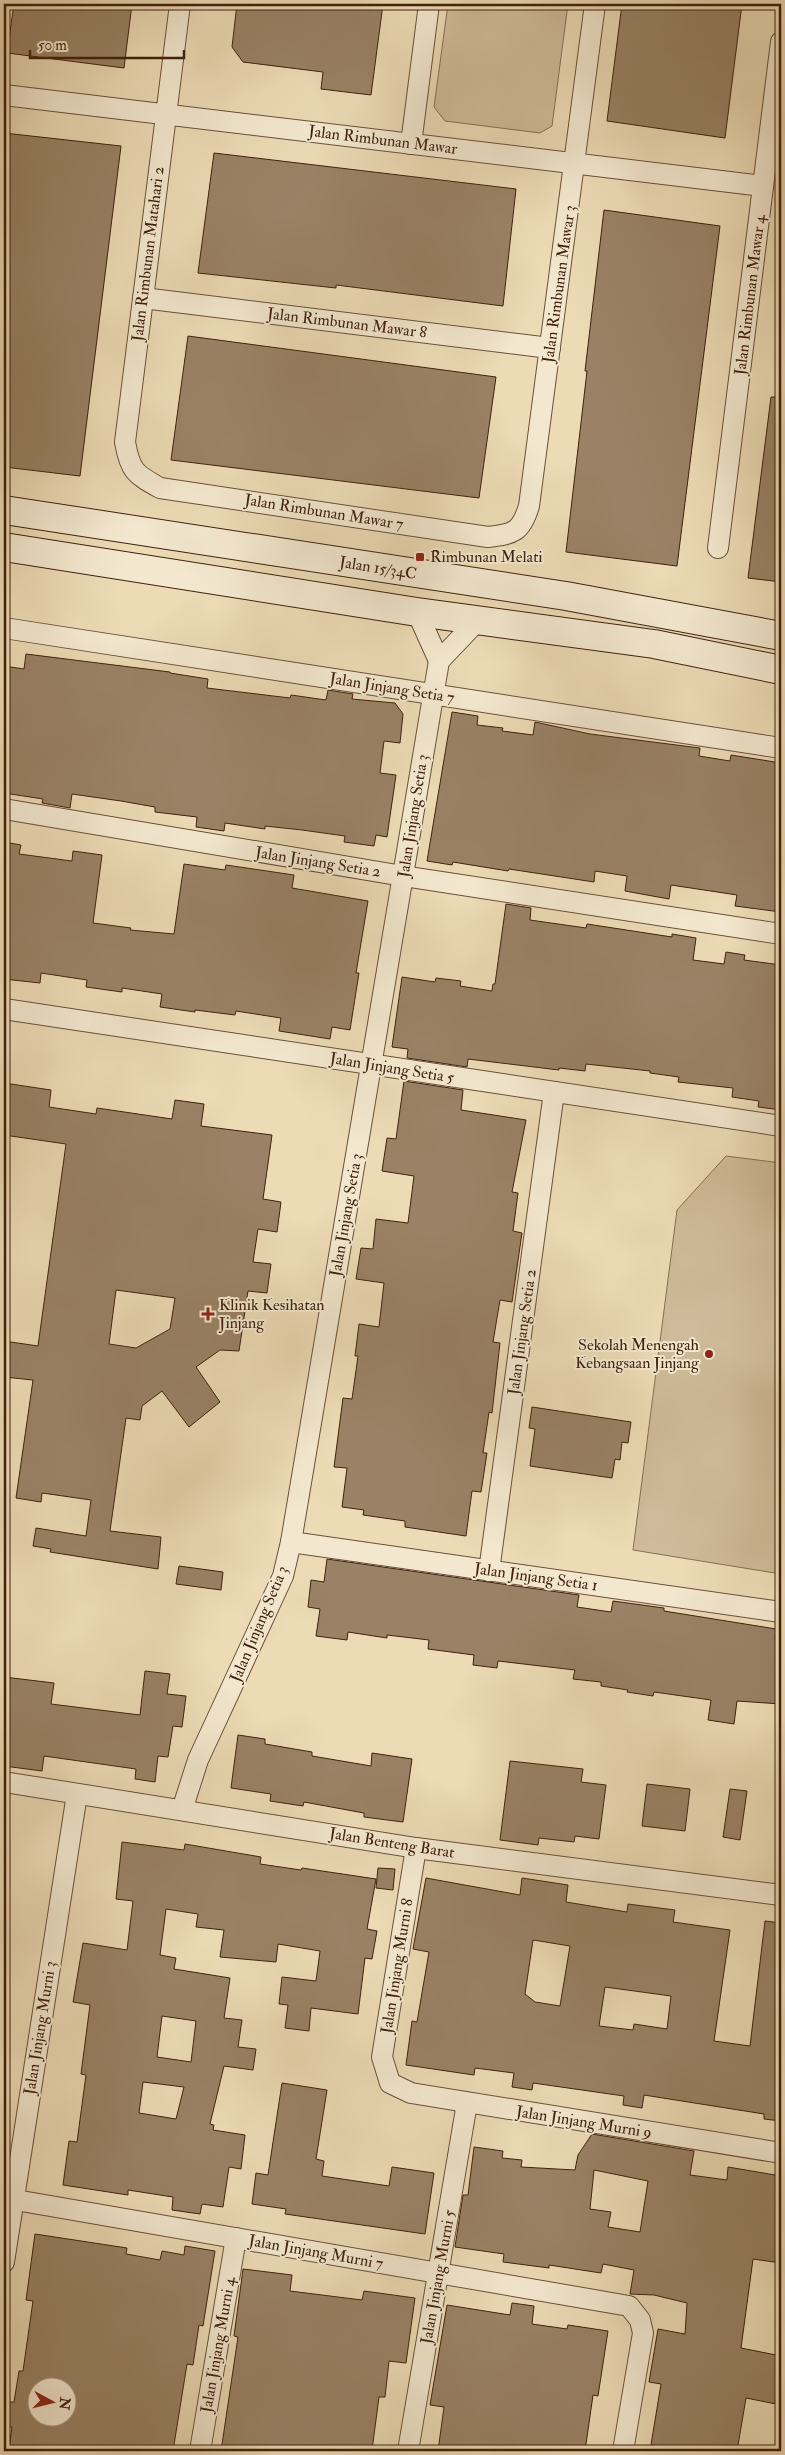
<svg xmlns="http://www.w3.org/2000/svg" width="785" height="2455" viewBox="0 0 785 2455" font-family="'IM FELL Double Pica',serif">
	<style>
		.green { fill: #cfbb99; stroke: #886e54 }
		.building { fill: #998265; stroke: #40210e; fill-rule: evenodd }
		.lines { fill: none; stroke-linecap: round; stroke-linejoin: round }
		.street-casing { stroke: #6b5038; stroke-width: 22 }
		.secondary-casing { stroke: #40210e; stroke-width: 30 }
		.street { stroke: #f3e8cf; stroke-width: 20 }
		.secondary { stroke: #f3e8cf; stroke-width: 28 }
		.poi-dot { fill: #8f2418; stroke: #f3e8cf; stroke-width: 2 }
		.labels { text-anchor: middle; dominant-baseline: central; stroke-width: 4; stroke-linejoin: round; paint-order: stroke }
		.street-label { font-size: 16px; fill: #40210e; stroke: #f3e8cf }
		.poi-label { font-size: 16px; fill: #40210e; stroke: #f3e8cf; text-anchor: start }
	</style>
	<rect width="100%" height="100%" fill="#ecdbb5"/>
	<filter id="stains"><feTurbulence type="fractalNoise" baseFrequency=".004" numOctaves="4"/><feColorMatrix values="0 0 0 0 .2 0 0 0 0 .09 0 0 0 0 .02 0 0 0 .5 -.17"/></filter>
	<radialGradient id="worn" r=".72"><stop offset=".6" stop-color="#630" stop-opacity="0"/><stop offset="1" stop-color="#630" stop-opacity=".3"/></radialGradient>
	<g class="green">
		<path d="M448 4H568L552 126 540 133 445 121 434 107Z"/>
		<path d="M726 1156 781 1163V1574L633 1550 677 1210Z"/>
	</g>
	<g class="building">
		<path d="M14 4H132L124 68 7 53Z"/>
		<path d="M237 4H383L371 95 321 89 323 72 243 62 232 47Z"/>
		<path d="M622 4H742L725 138 607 121Z"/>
		<path d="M4 133 121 146 80 476 4 467Z"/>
		<path d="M214 153 516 189 503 306 336 285V288L198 273Z"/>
		<path d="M604 210 720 226 677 566 566 552 587 371H585Z"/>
		<path d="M188 336 496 377 479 498 171 460Z"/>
		<path d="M771 397H781V582L748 578Z"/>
		<path d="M26 654 170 672V673L208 679 207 688 290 698 291 695 326 700 328 690 353 694 352 699 395 703 403 714 400 743 384 741 380 773 396 775 387 837 376 835 374 846 344 842 345 836 302 830 265 826V829L225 823 224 831 196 827 197 817 155 812V807L121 801 72 794 70 808 42 803 43 799 4 793V666L24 669Z"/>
		<path d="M452 712 478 716 477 725 503 728 502 731 533 735 535 722 590 734 700 748 699 756 730 761 731 755 781 763V912L735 906 737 895 671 885 669 899 625 891 627 876 595 871 594 882 509 869 508 871 453 862 452 865 427 861Z"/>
		<path d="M4 842 21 845 19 854 72 861 73 851 102 855 93 923 131 928 130 930 174 934 184 864 225 870 226 865 294 875 292 888 368 901 356 973H359L350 1030 332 1027 330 1039 311 1036 279 1031 281 1018 236 1011 235 1015 195 1010V1012L160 1007 162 994 122 988V992L86 987 87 980 41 973 40 983 4 979Z"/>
		<path d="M506 904 531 908 530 920 586 928 587 924 672 937V934L696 938 693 960 724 964 726 952 745 955 744 960 781 965V1110L758 1107 759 1101 732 1097 733 1088 678 1082 679 1077 650 1073V1071L586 1064 585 1071 559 1068V1070L468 1059 467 1067 407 1058 408 1049 392 1047 402 977 435 982 436 978 461 981 460 986 492 991 493 984H495Z"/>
		<path d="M404 1081 463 1090 461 1110 526 1120 512 1192 518 1193 513 1231 522 1233 512 1302 500 1300 493 1342 500 1343 492 1413 489 1412 483 1453H487L481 1492 472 1491 466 1536 405 1527V1521L363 1515 364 1510 342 1507 347 1468 334 1467 343 1398 352 1399 358 1356H355L359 1324 379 1327 384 1283 356 1279 361 1248 373 1249 376 1219 408 1223 414 1176 382 1171 387 1138 396 1139Z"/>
		<path d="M4 1083 51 1090 49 1107 96 1114 97 1108 172 1119 175 1100 204 1104 201 1126 272 1135 263 1199 281 1202 277 1232 258 1229 253 1262 271 1264 267 1293 248 1291 239 1351 220 1350 196 1367 220 1402 189 1427 162 1391 142 1406 140 1420 126 1418 110 1531 161 1537 158 1569 50 1552 51 1549 33 1546 36 1528 86 1536 91 1500 42 1493 41 1502 16 1498 33 1380 4 1377V1341L38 1346 66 1144 4 1135ZM116 1290 175 1298 170 1329 136 1348 109 1344Z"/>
		<path d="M532 1407 631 1422 628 1443 622 1442 620 1460 615 1459 612 1478 530 1466 535 1429 529 1428Z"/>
		<path d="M327 1559 579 1595 577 1607 611 1612 613 1601 664 1608V1611L776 1629 775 1639H781V1704L737 1701 734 1724 708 1720 711 1700 654 1692 653 1696 627 1692 628 1690 601 1686V1682L573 1679 575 1670 498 1661 497 1668 473 1665 474 1655 428 1649 429 1640 387 1635V1638L348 1632 347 1640 316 1636 320 1609 308 1607 311 1580 324 1582Z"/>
		<path d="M179 1566 223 1572 221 1590 176 1584Z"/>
		<path d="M145 1671 170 1674 167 1694 186 1696 182 1727 173 1726 168 1757 158 1756 155 1782 135 1779 136 1769 44 1756 42 1771 4 1766V1677L54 1683 51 1704 140 1715Z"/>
		<path d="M238 1735 265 1739V1744L312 1752V1756L371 1766 372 1753 412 1759 403 1822 364 1817V1813L304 1802 303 1806 270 1801 271 1794 231 1788Z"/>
		<path d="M510 1761 583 1769 581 1782 606 1785 599 1839 575 1836 574 1842 539 1838 538 1845 500 1840Z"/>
		<path d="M647 1784 690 1789 685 1831 642 1826Z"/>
		<path d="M730 1789 747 1791 740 1840 723 1837Z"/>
		<path d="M122 1842 184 1850 185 1844 261 1857 260 1864 301 1870 302 1868 376 1879 367 1929 377 1931 372 1959 365 1958 358 2014 311 2008 309 2031 285 2028 288 2005 279 2004 282 1977 316 1981 320 1951 278 1944 276 1962 220 1957 224 1930 196 1927 198 1914 166 1909 160 1955 176 1958 174 1969 230 1978 224 2018 242 2020 238 2047 256 2049 253 2070 224 2066 210 2124 214 2125 213 2130 245 2135 241 2169 229 2167 223 2207 202 2204 200 2214 172 2210 173 2197 128 2190V2195L63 2185 69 2141 77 2142 86 2075 81 2074 90 2005 73 2002 83 1943 127 1950 133 1901 116 1899ZM162 2016 196 2021 191 2062 157 2057ZM143 2082 184 2087 176 2119 139 2113Z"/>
		<path d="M378 1868 395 1869 393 1890 376 1888Z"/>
		<path d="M426 1878 520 1895 522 1878 568 1885 566 1902 627 1912 628 1904 675 1910 673 1922 730 1930 714 2041 750 2046 765 1921 781 1923V2121L764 2119V2114L644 2095 642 2108 623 2105 624 2096 533 2083 532 2090 512 2087 514 2073 475 2068 474 2075 406 2065 412 2021 417 2022 429 1952 413 1949ZM533 1940 570 1946 560 2006 535 2002 525 1994ZM605 1987 671 1996 667 2029 634 2024 633 2030 599 2026Z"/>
		<path d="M282 2083 327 2090 316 2159 324 2161 322 2176 389 2186 392 2167 434 2173 425 2234 285 2214 286 2209 252 2204 256 2173 268 2175Z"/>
		<path d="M592 2134 694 2151 690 2175 727 2180 728 2167 781 2176V2263L753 2259 741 2348 781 2356V2405L746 2398 737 2451H650L661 2384 649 2382 658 2329 685 2334 687 2303 654 2295 630 2294 634 2270 603 2264 601 2273 549 2265V2268L503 2262 504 2254 455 2247 463 2195H468L474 2147 503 2151 502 2158 522 2160 521 2167 575 2170 578 2155ZM594 2170 648 2181 640 2232 608 2227 611 2212 590 2209Z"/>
		<path d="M35 2234 127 2248 126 2254 160 2260 162 2251 184 2255 185 2246 215 2251 203 2326 199 2325 193 2365 187 2364 173 2451H32L9 2448 12 2427 4 2426 7 2402H14L19 2371H23L33 2301 26 2300ZM38 2388H68V2418H38Z"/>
		<path d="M243 2269 292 2275 290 2291 362 2300 364 2291 415 2298 406 2363 389 2361 385 2397H379L372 2450 352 2447V2451H221L238 2337 234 2336Z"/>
		<path d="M512 2303 534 2306 532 2324 567 2329 568 2325 608 2331 598 2396 593 2395 585 2451H438L444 2407 430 2405 447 2305 510 2315Z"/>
	</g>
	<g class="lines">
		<g class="street-casing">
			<g id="street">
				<path d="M180 4 125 442C130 471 135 474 160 488L488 537C514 534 521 532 529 506L595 4"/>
				<path d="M4 95 763 186"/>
				<path d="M411 144 429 4"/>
				<path d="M143 298 550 348"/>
				<path d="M718 548 781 42"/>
				<path d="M417 612 439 661 479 619"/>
				<path d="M4 628 781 748"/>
				<path d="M4 809 403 876 781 934"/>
				<path d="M4 1009 781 1126"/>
				<path d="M291 1542 781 1612"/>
				<path d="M489 1571 554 1092"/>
				<path d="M4 1782 416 1848 781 1895"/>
				<path d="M182 1810 198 1760 283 1576 291 1542 439 661"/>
				<path d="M416 1848 382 2057 390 2083 411 2093 781 2153"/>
				<path d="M4 2198 629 2306 640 2320 643 2333 623 2451"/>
				<path d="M4 2262 77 1794"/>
				<path d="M200 2451 236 2238"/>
				<path d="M408 2451 467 2103"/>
			</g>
		</g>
		<g class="secondary-casing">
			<g id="secondary">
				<path d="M4 510 566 596 781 636"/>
				<path d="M4 547 417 612 654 644 781 670"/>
			</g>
		</g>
		<use href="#street" class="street"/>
		<use href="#secondary" class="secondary"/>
	</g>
	<g class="poi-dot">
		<rect x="415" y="552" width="10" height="10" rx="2.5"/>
		<path d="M205.5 1306.5h5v5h5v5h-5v5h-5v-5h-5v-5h5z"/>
		<circle cx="709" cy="1354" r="5"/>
	</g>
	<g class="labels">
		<g class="street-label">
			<text transform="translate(383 140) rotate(7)">Jalan Rimbunan Mawar</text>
			<text transform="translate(148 254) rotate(-83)">Jalan Rimbunan Matahari 2</text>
			<text transform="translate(559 284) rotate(-82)">Jalan Rimbunan Mawar 3</text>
			<text transform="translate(750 295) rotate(-83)">Jalan Rimbunan Mawar 4</text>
			<text transform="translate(347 323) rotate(7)">Jalan Rimbunan Mawar 8</text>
			<text transform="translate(324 512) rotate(9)">Jalan Rimbunan Mawar 7</text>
			<text transform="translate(378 568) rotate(9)">Jalan 15/34C</text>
			<text transform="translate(392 688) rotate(9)">Jalan Jinjang Setia 7</text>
			<text transform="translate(413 816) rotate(-81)">Jalan Jinjang Setia 3</text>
			<text transform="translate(318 862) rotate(9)">Jalan Jinjang Setia 2</text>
			<text transform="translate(392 1068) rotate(9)">Jalan Jinjang Setia 5</text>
			<text transform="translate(346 1215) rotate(-80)">Jalan Jinjang Setia 3</text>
			<text transform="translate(522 1332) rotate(-82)">Jalan Jinjang Setia 2</text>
			<text transform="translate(536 1577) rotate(8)">Jalan Jinjang Setia 1</text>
			<text transform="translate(259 1624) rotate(-67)">Jalan Jinjang Setia 3</text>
			<text transform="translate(392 1843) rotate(9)">Jalan Benteng Barat</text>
			<text transform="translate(397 1966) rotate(-81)">Jalan Jinjang Murni 8</text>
			<text transform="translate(40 2028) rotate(-81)">Jalan Jinjang Murni 3</text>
			<text transform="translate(584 2122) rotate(9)">Jalan Jinjang Murni 9</text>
			<text transform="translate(316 2252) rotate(10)">Jalan Jinjang Murni 7</text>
			<text transform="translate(438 2277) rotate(-80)">Jalan Jinjang Murni 5</text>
			<text transform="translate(218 2345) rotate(-80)">Jalan Jinjang Murni 4</text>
		</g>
		<g class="poi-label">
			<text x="430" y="557">Rimbunan Melati</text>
			<text x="219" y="1305">Klinik Kesihatan<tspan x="219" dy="18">Jinjang</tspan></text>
			<text x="699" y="1345" text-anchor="end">Sekolah Menengah<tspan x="699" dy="18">Kebangsaan Jinjang</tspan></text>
		</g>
	</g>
	<rect width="785" height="2455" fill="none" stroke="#ecdbb5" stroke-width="20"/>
	<rect x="5" y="5" width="775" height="2445" fill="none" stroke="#40210e" stroke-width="2.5"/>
	<rect x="10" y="10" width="765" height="2435" fill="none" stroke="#40210e"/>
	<g transform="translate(52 2402) rotate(97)"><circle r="24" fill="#f3e8cf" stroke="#ab9882"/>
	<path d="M0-4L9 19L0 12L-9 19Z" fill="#8f2418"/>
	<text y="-8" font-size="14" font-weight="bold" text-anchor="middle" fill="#40210e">N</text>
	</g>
	<path d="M30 50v8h154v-8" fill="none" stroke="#40210e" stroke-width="2.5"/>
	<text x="38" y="50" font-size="15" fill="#40210e" stroke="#f3e8cf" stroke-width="4" paint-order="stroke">50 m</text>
	<rect width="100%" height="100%" filter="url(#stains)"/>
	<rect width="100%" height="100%" fill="url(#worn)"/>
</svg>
